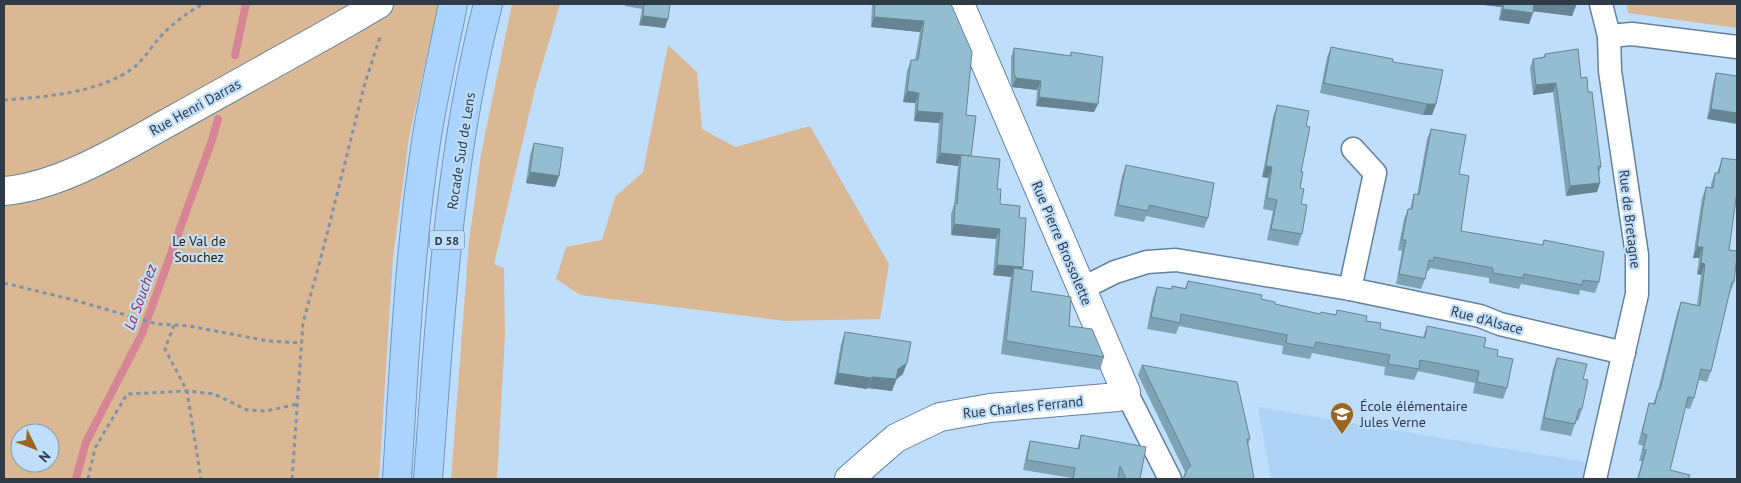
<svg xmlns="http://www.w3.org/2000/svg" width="1741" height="483" viewBox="0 0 1741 483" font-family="'PT Sans',sans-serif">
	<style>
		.built { fill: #afd3f6 }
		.green { fill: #dbb894; fill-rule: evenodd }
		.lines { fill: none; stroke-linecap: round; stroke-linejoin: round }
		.stream { stroke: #d68594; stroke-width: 8 }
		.minor-casing { stroke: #65829d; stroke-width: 25 }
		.tertiary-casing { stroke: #65829d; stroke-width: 30 }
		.trunk-casing { stroke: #7198bd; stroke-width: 30 }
		.path { stroke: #7d93a8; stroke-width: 3; stroke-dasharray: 4 4; stroke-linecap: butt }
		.minor { stroke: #fff; stroke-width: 22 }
		.tertiary { stroke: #fff; stroke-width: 28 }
		.trunk { stroke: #aad4fe; stroke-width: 28 }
		.wall { fill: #7ea3b4 }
		.shaded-wall { fill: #678492 }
		.building { fill: #93bdd1; stroke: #678492 }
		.labels { text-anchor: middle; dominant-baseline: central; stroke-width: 4.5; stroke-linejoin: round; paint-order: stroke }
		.shield { fill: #bfdefc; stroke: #5a6c7d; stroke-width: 1 }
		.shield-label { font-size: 12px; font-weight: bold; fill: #2f3b47 }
		.street-label { font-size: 14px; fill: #2f3b47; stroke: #bfdefc }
		.park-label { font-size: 14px; fill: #3b2409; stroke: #bfdefc }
		.poi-label { font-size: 14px; fill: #2f3b47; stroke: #bfdefc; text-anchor: start }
		.water-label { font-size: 15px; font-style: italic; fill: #903049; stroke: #bfdefc }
	</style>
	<rect width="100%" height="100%" fill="#bfdefc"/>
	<path class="built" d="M1258 407 1586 462 1582 479H1271Z"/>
	<g class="green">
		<path d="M4 4H438L409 138 393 258 379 479H4ZM20 433H50V463H20Z"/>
		<path d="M512 4H560L535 89 494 264 504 268 505 336 497 479H451L469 241 481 154Z"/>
		<path d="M1627 4H1737V28L1628 13Z"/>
		<path d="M668 45 697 72 702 129 735 147 810 126 889 264 880 319 785 321 580 295 556 279 566 247 602 240 615 197 643 172Z"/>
	</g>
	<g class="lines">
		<g class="stream">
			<path d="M235 55 246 4"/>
			<path d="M76 479 86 442 142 334 212 140 218 119"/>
		</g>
		<g class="minor-casing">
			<g id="minor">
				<path d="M1609 36 1632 34 1737 47"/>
				<path d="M1081 289 1115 272 1147 262 1176 260 1350 289 1480 316 1500 324 1624 353"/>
				<path d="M1350 289 1375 173 1353 149"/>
				<path d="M1126 392 1170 479"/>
				<path d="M1595 479 1637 294V255L1610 71 1609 36 1601 4"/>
			</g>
		</g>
		<g class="tertiary-casing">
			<g id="tertiary">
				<path d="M4 191C63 186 127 145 178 117 235 85 292 54 348 22L379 4"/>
				<path d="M849 479 896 438 940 417 990 408 1118 397 1126 392 960 4"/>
			</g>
		</g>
		<g class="trunk-casing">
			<g id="trunk">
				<path d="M397 479C404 367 409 253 426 142 433 96 444 50 453 4"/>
				<path d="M428 479C440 320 448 159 488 4"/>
			</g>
		</g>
		<g class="path">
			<path d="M4 100C44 97 100 93 133 68 144 60 151 47 160 37 173 23 187 13 203 4"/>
			<path d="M4 283 74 300 157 324 189 326 268 341 301 343"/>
			<path d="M174 325 165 349 187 391 201 479"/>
			<path d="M88 479 95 448 127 394 187 391 214 394 247 410 266 411 298 404"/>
			<path d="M292 479 303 323 324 246 365 83 381 34"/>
		</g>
		<use href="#minor" class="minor"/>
		<use href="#tertiary" class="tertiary"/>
		<use href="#trunk" class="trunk"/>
	</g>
	<g class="wall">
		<path d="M625 4H670L665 28 639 25 642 9 625 6Z"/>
		<path d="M872 4H951L971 156 997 189 1000 204 1019 218 1023 267 1022 269 1031 291 1069 326 1104 357 1100 370 1001 354 1010 281 1011 277 993 275 996 239 951 235V214L954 205 958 166 936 163 939 123 914 121 915 103 903 102 907 71 911 60H915L920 32 871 27Z"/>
		<path d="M1476 4H1577L1572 16 1533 11 1529 24 1499 20 1501 7Z"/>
		<path d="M1331 47 1393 62 1436 104 1432 115H1423L1320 93 1327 57Z"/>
		<path d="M1014 48 1070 56 1071 52 1094 112 1036 106 1037 90 1012 87 1011 83V57Z"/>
		<path d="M1545 54 1581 78 1588 92 1601 167 1599 173 1597 192 1566 196 1553 92 1533 95 1530 68 1533 59 1543 57Z"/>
		<path d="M1716 73 1737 76 1707 119 1713 84Z"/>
		<path d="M1277 105 1306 126 1300 188 1301 204 1302 234 1298 246 1267 240 1273 211 1263 209 1268 178 1262 177 1273 117Z"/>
		<path d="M1431 129 1459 174 1461 231 1542 245 1544 240 1599 282 1595 293 1580 290 1579 295 1521 284 1519 289 1489 283V278L1430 268 1429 271 1427 270 1425 279 1421 289 1396 284 1402 251 1398 250 1404 219 1408 209H1410L1411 205 1414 194 1417 195 1427 139Z"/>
		<path d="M534 143 555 187 526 183 530 155Z"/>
		<path d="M1722 158 1737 160V201H1736L1729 250 1734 282 1730 293H1729L1711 371 1707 382 1699 380 1694 398 1690 409 1685 408 1670 470 1688 479H1637L1642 461H1639L1643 446 1638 444 1646 414 1649 403 1653 404 1658 390 1677 313 1681 302 1697 305 1701 275 1697 274 1699 258H1693L1702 198 1706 187 1711 188V184L1715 173H1717Z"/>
		<path d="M1126 165 1208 218 1204 228 1146 216 1144 222 1114 216 1122 176Z"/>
		<path d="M1188 281 1261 299 1275 304 1320 314 1336 315 1337 310 1366 321 1380 329 1423 337 1427 326 1484 347 1497 356 1507 388 1503 399 1473 393 1475 383 1418 371 1414 380 1384 375 1385 367 1312 353 1310 359 1282 354 1283 346 1179 326 1176 334 1147 329 1153 298 1157 287 1171 289 1172 286 1185 288Z"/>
		<path d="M845 332 903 374 897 379 892 391 868 388 867 389 834 384 841 344Z"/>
		<path d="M1557 358 1583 379 1582 409 1578 421 1576 420 1571 436 1540 430 1553 369Z"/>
		<path d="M1142 365 1250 439 1248 444 1183 477 1185 472 1138 375Z"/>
		<path d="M1081 435 1140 479H1071L1072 478 1023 470 1027 451 1030 441 1077 449Z"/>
	</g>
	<g class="shaded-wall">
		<path d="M1476 4H1502L1501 7Z"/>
		<path d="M1533 4H1562L1576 5 1572 16 1531 11Z"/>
		<path d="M1503 9 1533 13 1529 24 1499 20Z"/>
		<path d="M643 16 668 19 665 28 639 25Z"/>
		<path d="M874 17 924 21 920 32 871 27Z"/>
		<path d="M1016 78 1041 81 1037 90 1012 87Z"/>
		<path d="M1556 83 1553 92 1533 95 1536 85Z"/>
		<path d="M907 91 919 93 915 103 903 102Z"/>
		<path d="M1039 97 1098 104 1094 112 1036 106Z"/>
		<path d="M1427 104H1436L1432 115H1423Z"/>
		<path d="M1711 109 1737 113V124L1707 119Z"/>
		<path d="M917 111 943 113 939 123 914 121Z"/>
		<path d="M940 153 961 155 958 166 936 163Z"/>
		<path d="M1266 166 1272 167 1268 178 1262 177Z"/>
		<path d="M530 172 559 176 555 187 526 183Z"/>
		<path d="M1600 183 1597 192 1566 196 1570 186Z"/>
		<path d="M954 224 1000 229 996 239 951 235Z"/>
		<path d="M1697 247H1703L1699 258H1693Z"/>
		<path d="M1701 263 1705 264 1701 275 1697 274Z"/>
		<path d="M997 265 1023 267 1019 278 1014 268 1011 277 993 275Z"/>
		<path d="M907 363 903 374 896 379 892 391 868 388 872 377 898 369Z"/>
		<path d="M838 373 871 378 867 389 834 384Z"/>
	</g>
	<g class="building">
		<path d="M644 4H670L668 19 643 16Z"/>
		<path d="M875 4H951L972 52 966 115 976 116 971 156 1000 159 997 189H1001L1000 204 1020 206 1019 218H1026L1023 267 997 265 1000 229 954 224 955 203 957 204 961 155 970 156 940 153 943 113 917 111 919 93 907 91 911 60H918L924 21 874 17Z"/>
		<path d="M1504 4H1534L1533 13 1503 9Z"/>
		<path d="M1562 4H1577L1576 5Z"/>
		<path d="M1331 47 1393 59V62L1443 70 1436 104H1427L1324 83Z"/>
		<path d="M1014 48 1071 56V52L1103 57 1098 104 1039 97 1041 81 1016 78 1014 74Z"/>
		<path d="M1578 49 1581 78 1587 77 1588 92H1592L1601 167 1598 166 1600 183 1570 186 1556 83 1536 85 1533 59 1545 57V54Z"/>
		<path d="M1716 73 1737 76V113L1711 109Z"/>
		<path d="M1277 105 1309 111 1306 126 1310 127 1301 172H1303L1300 188 1304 189 1301 204 1307 205 1302 234 1271 229 1277 200 1267 198 1272 167 1266 166Z"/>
		<path d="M1431 129 1466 135 1459 174 1469 176 1461 231 1543 245 1544 240 1604 252 1599 282 1583 280 1582 285 1524 274 1523 278 1493 273V268L1434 257 1433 261 1429 260 1425 279 1399 274 1406 240H1402L1408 209H1412L1414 194 1419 195Z"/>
		<path d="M534 143 563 148 559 176 530 172Z"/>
		<path d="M1722 158 1737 160V191L1729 250 1737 251V256L1734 282H1732L1711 371 1701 369 1694 398 1688 397 1670 470 1690 475 1688 479H1638L1646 450H1643L1647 435 1642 433 1649 403 1655 404 1658 390H1660L1681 302 1700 306 1705 264 1701 263 1703 247H1697L1706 187 1713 188 1715 173H1719Z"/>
		<path d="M1126 165 1214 183 1208 218 1149 205 1148 211 1118 205Z"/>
		<path d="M1014 268 1033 271 1031 291 1071 297 1069 326 1092 329 1104 357 1006 341Z"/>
		<path d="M1188 281 1262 295 1261 299 1275 302V304L1320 314 1321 312 1336 315 1337 310 1367 316 1366 321 1381 323 1380 329 1425 338 1427 326 1486 338 1484 347 1498 350 1497 356 1513 359 1507 388 1477 382 1479 371 1420 360 1419 369 1388 364 1390 355 1316 342 1314 348 1286 343 1287 335 1181 314 1180 323 1151 317 1157 287 1172 289V286L1186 289Z"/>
		<path d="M845 332 911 342 907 363 898 369 896 379 872 377 871 378 838 373Z"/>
		<path d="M1557 358 1587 364 1583 379 1588 380 1582 409H1579L1575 424 1544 418Z"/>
		<path d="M1142 365 1237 382 1250 439H1247L1254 479H1181L1185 476 1187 469 1191 466Z"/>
		<path d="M1081 435 1146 447 1140 479H1126L1120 466 1118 479H1073L1075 468 1027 460 1030 441 1079 449Z"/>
	</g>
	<defs>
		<g id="school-pin" transform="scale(1.25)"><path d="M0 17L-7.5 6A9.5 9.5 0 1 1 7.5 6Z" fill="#9b651f" stroke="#bfdefc"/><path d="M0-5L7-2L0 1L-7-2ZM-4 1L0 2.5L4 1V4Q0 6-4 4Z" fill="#fff"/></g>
	</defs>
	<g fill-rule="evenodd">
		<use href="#school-pin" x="1342" y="414"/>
	</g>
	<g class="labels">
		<rect class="shield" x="429.5" y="230.5" width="35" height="19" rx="4"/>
		<g class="shield-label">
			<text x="447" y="240">D 58</text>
		</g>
		<g class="street-label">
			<text transform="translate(195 107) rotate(-29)">Rue Henri Darras</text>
			<text transform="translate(461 151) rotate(-81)">Rocade Sud de Lens</text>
			<text transform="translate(1630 219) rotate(83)">Rue de Bretagne</text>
			<text transform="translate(1062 243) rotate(67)">Rue Pierre Brossolette</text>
			<text transform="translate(1487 320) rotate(15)">Rue d'Alsace</text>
			<text transform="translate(1023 407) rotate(-6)">Rue Charles Ferrand</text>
		</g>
		<g class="park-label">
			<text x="199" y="241">Le Val de<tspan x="199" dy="16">Souchez</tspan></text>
		</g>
		<g class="poi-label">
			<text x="1360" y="406">École élémentaire<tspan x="1360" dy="16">Jules Verne</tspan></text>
		</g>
		<g class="water-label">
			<text transform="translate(140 297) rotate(-70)">La Souchez</text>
		</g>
	</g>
	<rect width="1741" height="483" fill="none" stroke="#2f3b47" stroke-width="10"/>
	<g transform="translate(35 448) rotate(132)"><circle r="24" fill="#bfdefc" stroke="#859db4"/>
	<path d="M0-4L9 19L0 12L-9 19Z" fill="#9b651f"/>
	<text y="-8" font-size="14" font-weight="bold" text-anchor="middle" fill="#2f3b47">N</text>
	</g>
</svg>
